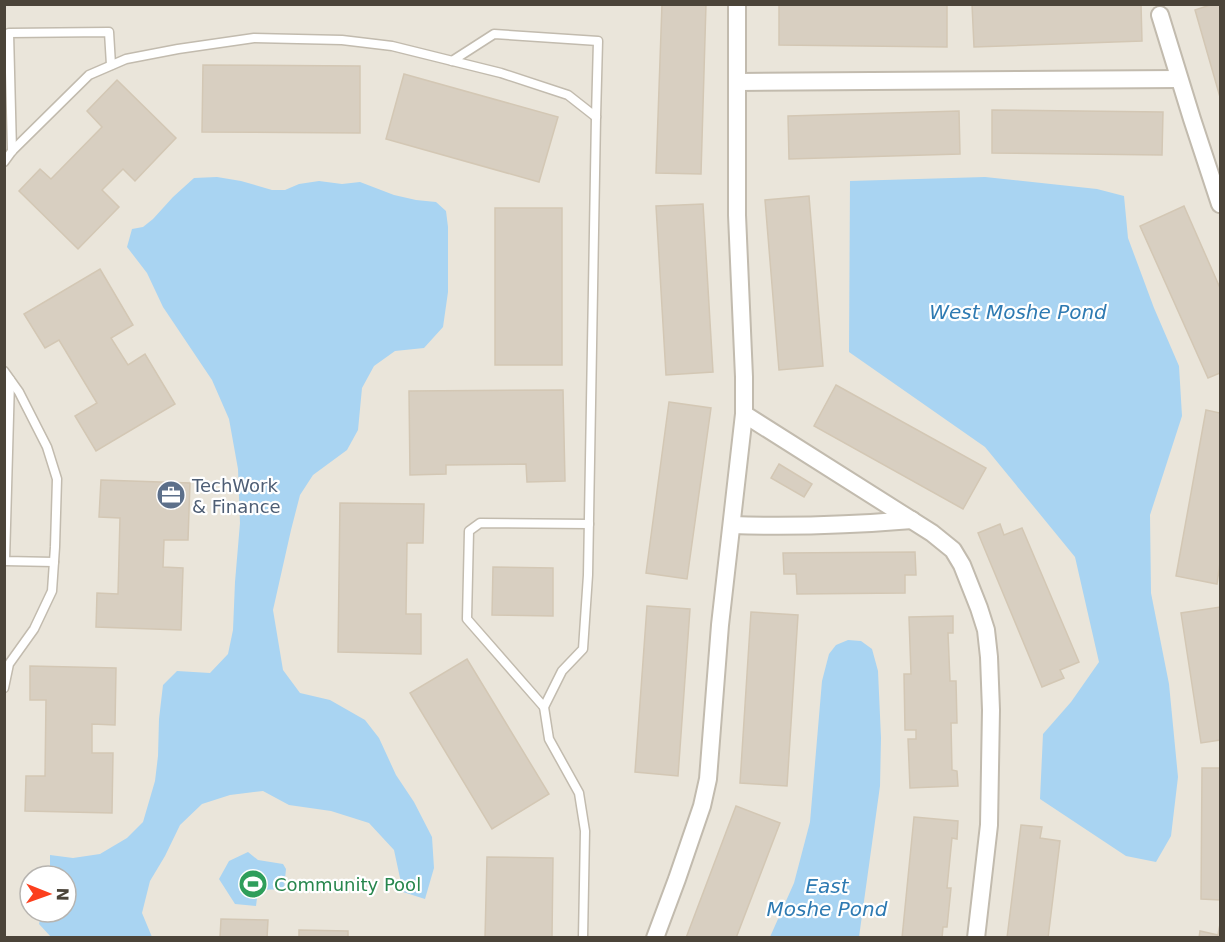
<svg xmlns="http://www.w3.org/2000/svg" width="1225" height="942" viewBox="0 0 1225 942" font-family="'DejaVu Sans',sans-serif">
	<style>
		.residential { fill: #eae5da; fill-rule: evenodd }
		.water { fill: #a9d4f2 }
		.building { fill: #d8cfc1; stroke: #d3c7b4; stroke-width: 1.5 }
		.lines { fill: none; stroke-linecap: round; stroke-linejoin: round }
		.service-casing { stroke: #c2bbae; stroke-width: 11 }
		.minor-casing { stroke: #c2bbae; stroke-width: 20 }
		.service { stroke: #fff; stroke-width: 8 }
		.minor { stroke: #fff; stroke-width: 16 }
		.labels { text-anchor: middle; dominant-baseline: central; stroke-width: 4.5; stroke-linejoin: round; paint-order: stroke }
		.service-label { font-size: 18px; fill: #4e5e75; stroke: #fff; text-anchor: start }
		.leisure-label { font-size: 18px; fill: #27864d; stroke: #fff; text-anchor: start }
		.water-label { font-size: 20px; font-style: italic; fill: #2e7ab2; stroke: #fff }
	</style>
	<rect width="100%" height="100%" fill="#f6f3ec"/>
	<path class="residential" d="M5 5H1220V937L5 938ZM30 876H66V912H30Z"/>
	<g class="water">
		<path d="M217 177 241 181 272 190H285L299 184 319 181 342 184 360 182 394 195 416 200 436 202 446 211 448 227V292L443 327 424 348 395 351 374 366 362 388 358 430 347 450 313 475 300 495 291 530 273 610 283 670 300 693 330 700 365 720 379 738 396 775 414 802 432 837 434 868 425 899 403 892 394 850 369 823 331 811 289 805 263 791 230 795 202 804 180 825 165 856 150 881 142 913 152 937H51L39 924 42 912H66V876H50V855L73 858 100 854 127 838 143 822 155 781 158 756 159 719 163 685 177 671 210 673 228 654 233 630 235 582 240 523 238 469 229 419 212 380 163 307 147 273 127 247 132 229 143 227 153 219 173 197 194 178Z"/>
		<path d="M985 177 1097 189 1124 196 1128 238 1154 308 1179 366 1182 416 1150 515 1151 593 1169 684 1178 777 1171 836 1156 862 1126 856 1040 799 1043 734 1071 702 1099 662 1075 557 985 447 849 352 850 181Z"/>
		<path d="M848 640 861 641 872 649 878 671 881 738 880 786 859 937H770L794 883 810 822 822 681 829 654 836 645Z"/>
		<path d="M248 852 258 860 283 864 286 869 284 889 258 890 256 906 235 904 219 879 229 861Z"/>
	</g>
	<g class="building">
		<path d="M662 4H706L701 174 656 173Z"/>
		<path d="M779 4H947V47L779 45Z"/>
		<path d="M972 4H1141L1142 41 974 47Z"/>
		<path d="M1213 4H1220V97L1195 10Z"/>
		<path d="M203 65 360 66V133L202 132Z"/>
		<path d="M404 74 558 117 539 182 386 139Z"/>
		<path d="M117 80 176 138 135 181 123 169 102 190 119 207 78 249 19 191 40 169 51 179 102 127 87 111Z"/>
		<path d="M992 110 1163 112 1162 155 992 153Z"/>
		<path d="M959 111 960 154 789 159 788 116Z"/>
		<path d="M809 196 823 366 779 370 765 200Z"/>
		<path d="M703 204 713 372 666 375 656 206Z"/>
		<path d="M1184 206 1220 288V373L1208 378 1140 226Z"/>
		<rect x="495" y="208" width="67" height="157"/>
		<path d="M100 269 133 325 111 338 128 365 145 354 175 404 96 451 75 416 97 403 59 340 45 348 24 314Z"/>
		<path d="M836 385 986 468 963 509 814 426Z"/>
		<path d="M563 390 565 481 527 482 526 464 446 465V474L410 475 409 391Z"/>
		<path d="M669 402 711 408 687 579 646 573Z"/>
		<path d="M1206 410 1220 413V563L1217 584 1176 576Z"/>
		<path d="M779 464 812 484 804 497 771 478Z"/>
		<path d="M101 480 190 483 188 540H164L163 567 183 568 181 630 96 627 97 593 118 594 120 518 99 517Z"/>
		<path d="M340 503 424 504 423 543H407L406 614H421V654L338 652Z"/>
		<path d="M1000 524 1004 535 1022 528 1079 662 1060 670 1064 678 1042 687 978 533Z"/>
		<path d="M915 552 916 575H905V593L797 594 796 574H784L783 553Z"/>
		<path d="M493 567 553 568V616L492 615Z"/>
		<path d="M647 606 690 609 678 776 635 772Z"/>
		<path d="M1220 607V740L1201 743 1181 613Z"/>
		<path d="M751 612 798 615 787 786 740 783Z"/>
		<path d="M953 616V633H948L950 681H956L957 723H951L952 770 957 771 958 786 910 788 908 739H916V730H905L904 674H911L909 617Z"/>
		<path d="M467 659 549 794 492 829 410 693Z"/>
		<path d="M30 666 116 668 115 725 92 724V753H113L112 813 25 811 26 776H45L46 700H30Z"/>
		<path d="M1202 768H1220V900L1201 899Z"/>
		<path d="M736 806 780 823 736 938H686Z"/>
		<path d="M914 817 958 821 957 839 952 838 947 888H951L947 927H943L942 938H902Z"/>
		<path d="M1021 825 1042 827 1040 838 1060 841 1048 938H1007Z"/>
		<path d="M487 857 553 858 552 938H485Z"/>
		<path d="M221 919 268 920 267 938H220Z"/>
		<path d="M1220 924V938H1199L1200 931 1218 935Z"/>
		<path d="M299 930 348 931V938H299Z"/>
	</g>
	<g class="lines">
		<g class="service-casing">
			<g id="service">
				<path d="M452 61 494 34 598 41 596 117 588 575 583 649 562 671 544 707 549 739 579 793 585 831 583 938"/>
				<path d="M12 151 9 33 109 32 111 65"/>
				<path d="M4 162 12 151 89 75 126 59 178 49 254 38 342 40 392 46 501 73 568 95 596 117"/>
				<path d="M4 371 19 392 47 447 57 479 55 547 52 591 34 629 9 664 4 688"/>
				<path d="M10 380 5 561 54 562"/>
				<path d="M544 707 467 619 469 531 480 523 589 524"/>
			</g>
		</g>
		<g class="minor-casing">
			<g id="minor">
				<path d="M1160 15 1192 119 1220 204"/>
				<path d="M738 82 1179 79"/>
				<path d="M744 414 932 533 953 550 962 565 979 608 986 630 989 657 991 710 989 825 976 938"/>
				<path d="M732 525C791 527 852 525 912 520"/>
				<path d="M655 938 677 879 702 806 708 779 720 625 744 414V377L737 215V4"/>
			</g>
		</g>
		<use href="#service" class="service"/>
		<use href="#minor" class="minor"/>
	</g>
	<defs>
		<g id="office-disc" transform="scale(1.5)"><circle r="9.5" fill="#5c6f8a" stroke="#fff"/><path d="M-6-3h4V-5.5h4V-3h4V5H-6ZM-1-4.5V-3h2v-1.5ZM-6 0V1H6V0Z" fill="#fff"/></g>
		<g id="stadium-disc" transform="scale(1.5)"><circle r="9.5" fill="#2e9e5b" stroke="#fff"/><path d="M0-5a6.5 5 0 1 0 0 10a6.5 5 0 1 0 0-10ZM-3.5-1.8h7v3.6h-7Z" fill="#fff"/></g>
	</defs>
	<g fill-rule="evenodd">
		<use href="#office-disc" x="171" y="495"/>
		<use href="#stadium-disc" x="253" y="884"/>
	</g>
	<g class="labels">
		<g class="service-label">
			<text x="192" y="485">TechWork<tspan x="192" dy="21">&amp; Finance</tspan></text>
		</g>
		<g class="leisure-label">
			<text x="274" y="884">Community Pool</text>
		</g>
		<g class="water-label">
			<text x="1018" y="312">West Moshe Pond</text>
			<text x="827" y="886">East<tspan x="827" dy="23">Moshe Pond</tspan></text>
		</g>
	</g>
	<rect width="1225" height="942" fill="none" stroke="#4b4439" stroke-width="12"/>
	<g transform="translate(48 894) rotate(91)"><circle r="28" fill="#ffffff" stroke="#b7b4b0" stroke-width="1.5"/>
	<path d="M0-4.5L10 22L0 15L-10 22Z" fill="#fc3f1d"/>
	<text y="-9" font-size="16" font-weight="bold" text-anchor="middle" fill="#4b4439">N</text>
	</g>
</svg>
